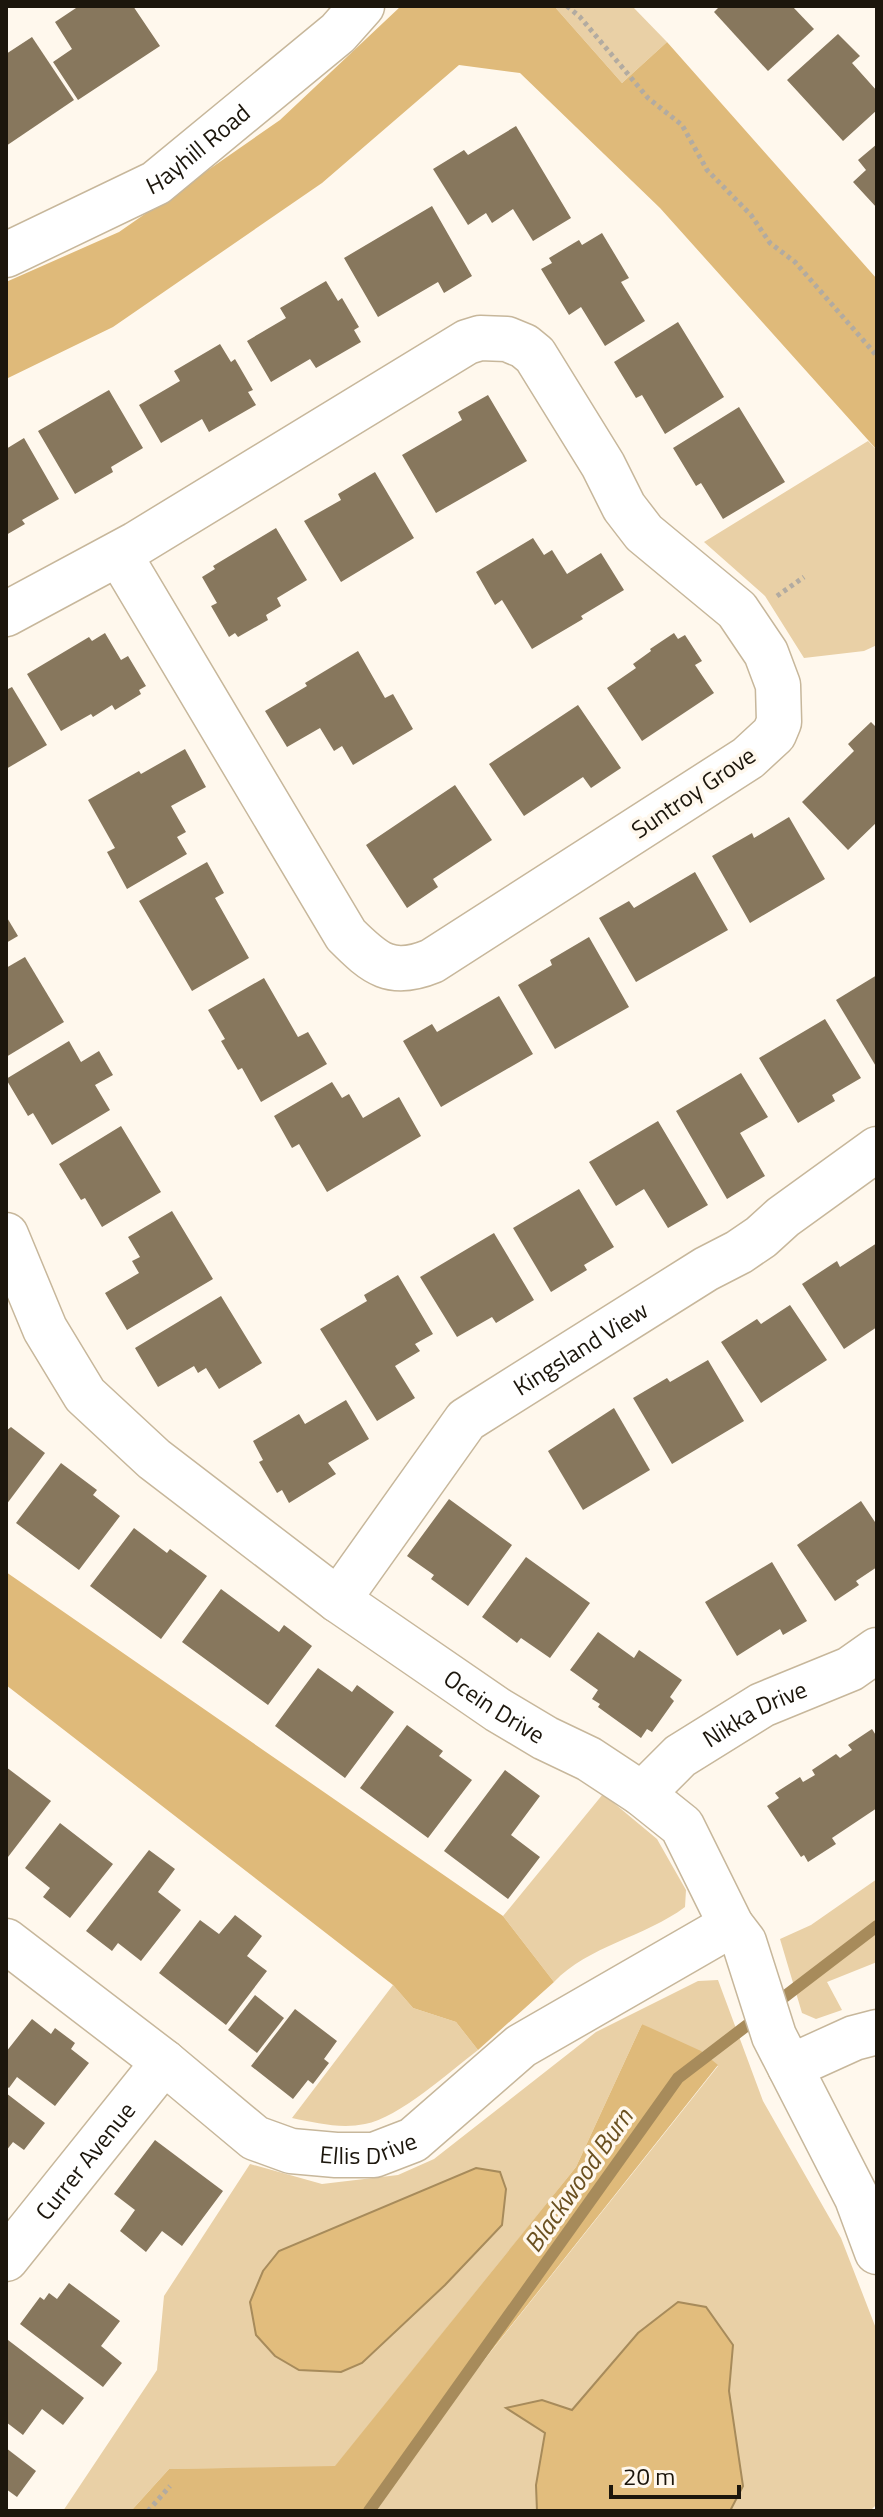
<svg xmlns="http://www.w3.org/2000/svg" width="883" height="2517" viewBox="0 0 883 2517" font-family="'Titillium Web',sans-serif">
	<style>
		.green { fill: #e9d0a6 }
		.forest { fill: #dfba7a }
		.water { fill: #e2bd7d; stroke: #a78b5b; stroke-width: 2 }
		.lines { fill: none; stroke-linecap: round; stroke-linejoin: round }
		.stream { stroke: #a78b5b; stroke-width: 12 }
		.building { fill: #87775d }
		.minor-casing { stroke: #c7b79b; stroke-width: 47 }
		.path { stroke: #b2aba1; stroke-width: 5; stroke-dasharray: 4 4; stroke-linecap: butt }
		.minor { stroke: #fff; stroke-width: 44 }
		.labels { text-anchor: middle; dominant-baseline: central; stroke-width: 7; stroke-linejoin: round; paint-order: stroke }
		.street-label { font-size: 24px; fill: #1c160c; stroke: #fff8ed }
		.water-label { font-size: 26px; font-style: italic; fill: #6a5020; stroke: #fff8ed }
	</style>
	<rect width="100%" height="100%" fill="#fff8ed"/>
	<g class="green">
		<path d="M554 6H632L667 42 622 83Z"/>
		<path d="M868 441 877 450V645L864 651 804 658 765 596 704 542Z"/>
		<path d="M603 1794 657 1839 686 1890 685 1907C645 1937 588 1946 554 1982L503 1916Z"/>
		<path d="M877 1879V1962L827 1982 842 2010 816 2019 802 2013 780 1939 811 1925Z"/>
		<path d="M718 1980 763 2101 841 2238 877 2331V2504L870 2511H364L718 2066 642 2024 576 2167 335 2467 169 2469 131 2511H63L157 2370 164 2296 250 2164 322 2184 398 2175 434 2159 596 2032 698 1981Z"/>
		<path d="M393 1985 413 2008 456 2022 478 2050C449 2072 399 2118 365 2124 341 2129 316 2123 292 2118Z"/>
	</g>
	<g class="forest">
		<path d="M401 6H554L622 83 667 42 877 279V450L660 208 520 73 459 65 322 183 113 327 6 379V282L119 232 280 120Z"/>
		<path d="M6 1572 503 1916 554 1982 478 2050 456 2022 413 2008 393 1985 6 1685Z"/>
		<path d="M642 2024 701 2051 718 2065 364 2511H131L169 2469 335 2466 576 2167Z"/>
	</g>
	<g class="water">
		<path d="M476 2168 500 2172 506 2189 502 2225 445 2285 362 2363 341 2372 299 2370 275 2356 256 2335 250 2302 263 2271 279 2251Z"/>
		<path d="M678 2302 706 2307 733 2345 729 2391 743 2486 730 2511H537L536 2485 545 2433 506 2408 542 2400 572 2410 638 2333Z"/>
	</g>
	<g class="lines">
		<path class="stream" d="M369 2511 678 2078 877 1926"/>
	</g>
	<g class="building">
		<path d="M79 6H133L160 46 78 100 53 62 72 49 55 22Z"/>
		<path d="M720 6H792L814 29 768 71 714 12Z"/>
		<path d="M838 34 860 56 852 63 877 91V110L843 141 787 80Z"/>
		<path d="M32 37 74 100 6 146V54Z"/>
		<path d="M516 126 571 218 533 241 513 209 492 223 486 213 468 225 433 169 464 150 468 155Z"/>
		<path d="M877 144V208L853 182 866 170 858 160Z"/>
		<path d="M432 206 472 276 444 293 438 282 378 317 344 258Z"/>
		<path d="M602 233 629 278 621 282 645 321 605 346 581 307 569 315 541 269 552 263 549 258 579 240 582 245Z"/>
		<path d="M326 281 338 301 342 298 359 327 354 330 361 342 316 368 310 359 271 382 247 341 286 318 280 308Z"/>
		<path d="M678 322 724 397 665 434 642 395 636 398 614 362Z"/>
		<path d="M220 344 231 362 235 359 253 390 248 392 256 405 209 432 202 419 161 443 139 405 180 381 174 371Z"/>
		<path d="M109 390 143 448 111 467 113 472 75 494 38 431Z"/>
		<path d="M488 395 527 461 436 513 402 455 462 420 458 412Z"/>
		<path d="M739 407 785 482 723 519 701 483 696 486 673 448Z"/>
		<path d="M24 438 59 499 22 520 25 524 6 535V449Z"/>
		<path d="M375 472 414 538 341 582 304 521 341 500 338 494Z"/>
		<path d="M276 528 307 580 277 598 281 606 266 615 268 620 238 637 235 633 229 637 211 606 217 603 202 577 215 569 213 566Z"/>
		<path d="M533 538 544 555 552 550 567 574 601 553 624 590 581 616 583 619 532 649 502 600 495 605 476 572Z"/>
		<path d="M105 633 121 660 128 656 146 686 139 690 141 694 115 710 112 705 93 717 91 714 61 731 27 674 89 637 92 641Z"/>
		<path d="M674 633 678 639 685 635 702 661 695 665 714 693 642 741 607 688 636 668 633 664 651 651 650 649Z"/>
		<path d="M358 651 385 698 393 694 413 729 353 765 342 746 334 751 320 728 287 747 265 711 307 686 305 683Z"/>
		<path d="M12 687 47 745 6 769V690Z"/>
		<path d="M578 705 621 768 591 788 583 777 524 816 489 764Z"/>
		<path d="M871 722 877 728V822L848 850 802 802 854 751 848 744Z"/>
		<path d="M185 749 206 787 171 806 186 832 177 837 187 854 127 889 107 852 115 848 88 800 139 771 141 774Z"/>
		<path d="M455 785 492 840 433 879 438 887 407 908 366 845Z"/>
		<path d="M789 817 825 879 750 923 712 856 752 833 754 838Z"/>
		<path d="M207 862 224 893 215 898 249 958 192 991 139 901Z"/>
		<path d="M695 872 728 930 636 982 599 918 629 901 634 908Z"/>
		<path d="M6 916 18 936 6 943Z"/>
		<path d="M589 937 629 1007 555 1049 518 985 552 965 550 960Z"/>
		<path d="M25 957 64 1022 6 1057V968Z"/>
		<path d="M877 975V1068L836 1000Z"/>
		<path d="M264 978 298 1037 308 1032 327 1064 261 1102 242 1068 238 1070 221 1041 225 1039 208 1010Z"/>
		<path d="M499 996 533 1054 441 1107 403 1041 432 1024 437 1032Z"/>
		<path d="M825 1019 861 1078 832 1095 835 1101 798 1123 759 1058Z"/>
		<path d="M69 1041 81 1062 99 1051 113 1075 95 1085 110 1110 52 1145 33 1113 28 1116 6 1079Z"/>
		<path d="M741 1073 768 1117 740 1133 765 1176 727 1199 676 1111Z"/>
		<path d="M332 1082 342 1098 349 1094 363 1118 399 1097 421 1136 327 1192 299 1144 292 1148 274 1116Z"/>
		<path d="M658 1121 708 1205 668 1228 644 1189 616 1206 589 1162Z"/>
		<path d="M121 1126 161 1192 102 1227 85 1198 81 1200 59 1164Z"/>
		<path d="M579 1189 614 1247 584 1265 587 1270 551 1292 513 1228Z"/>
		<path d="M172 1211 213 1279 127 1330 105 1293 139 1273 132 1261 140 1257 128 1237Z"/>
		<path d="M494 1233 534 1300 496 1323 492 1317 457 1337 420 1277Z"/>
		<path d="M877 1243V1327L844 1349 802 1284 837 1261 840 1267Z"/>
		<path d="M398 1275 433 1334 415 1344 420 1351 395 1366 415 1398 377 1421 320 1329 367 1301 364 1295Z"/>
		<path d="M221 1296 262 1363 219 1389 206 1368 198 1373 194 1366 158 1387 135 1348Z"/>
		<path d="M790 1305 827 1360 761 1403 721 1342 757 1319 761 1324Z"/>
		<path d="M708 1360 744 1421 672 1464 633 1398 667 1378 670 1382Z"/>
		<path d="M346 1400 369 1439 328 1463 336 1474 289 1503 282 1490 277 1493 259 1462 263 1460 253 1441 299 1414 305 1424Z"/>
		<path d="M614 1408 650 1470 583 1510 548 1451Z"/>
		<path d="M11 1427 45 1453 6 1505V1431Z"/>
		<path d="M61 1463 97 1490 93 1495 120 1516 79 1570 16 1523Z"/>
		<path d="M449 1499 512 1545 468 1606 431 1579 434 1575 407 1556Z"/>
		<path d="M861 1501 877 1525V1567L856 1581 859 1585 835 1601 797 1545Z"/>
		<path d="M134 1528 167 1553 170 1549 207 1576 161 1639 90 1586Z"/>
		<path d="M526 1557 590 1603 550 1658 521 1638 517 1643 482 1617Z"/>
		<path d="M772 1562 807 1621 783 1635 780 1629 737 1656 705 1602Z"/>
		<path d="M221 1589 279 1632 284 1625 312 1646 268 1705 182 1642Z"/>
		<path d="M598 1632 634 1658 639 1650 682 1680 670 1697 674 1701 652 1732 647 1729 641 1738 598 1707 600 1704 592 1699 598 1690 570 1670Z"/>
		<path d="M318 1668 352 1692 357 1685 394 1712 345 1778 275 1726Z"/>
		<path d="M407 1725 443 1751 439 1756 472 1780 428 1838 360 1788Z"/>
		<path d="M872 1729 877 1737V1808L832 1838 836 1844 808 1862 804 1855 801 1857 767 1806 779 1798 775 1793 800 1777 803 1782 815 1775 812 1770 836 1754 840 1758 852 1750 848 1745Z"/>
		<path d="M6 1767 51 1801 8 1857 6 1855Z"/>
		<path d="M505 1770 540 1796 511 1835 540 1857 508 1899 444 1851Z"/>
		<path d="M60 1823 113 1864 70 1918 43 1897 50 1888 25 1868Z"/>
		<path d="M149 1850 175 1869 158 1892 181 1910 141 1961 118 1943 112 1951 86 1931Z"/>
		<path d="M235 1915 262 1936 247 1956 267 1971 226 2025 159 1973 200 1920 219 1934Z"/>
		<path d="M255 1995 284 2018 257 2053 228 2030Z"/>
		<path d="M295 2009 337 2041 324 2059 329 2063 313 2084 308 2080 293 2099 251 2066Z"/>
		<path d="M32 2019 51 2034 55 2028 75 2043 71 2049 89 2063 55 2106 17 2077 9 2088 6 2086V2052Z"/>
		<path d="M6 2093 45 2123 24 2150 13 2142 6 2151Z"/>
		<path d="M155 2140 223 2191 182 2246 162 2231 146 2252 120 2231 135 2210 114 2194Z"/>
		<path d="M69 2283 120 2321 101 2346 122 2363 103 2387 20 2324 40 2297 44 2300 49 2293 57 2299Z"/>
		<path d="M8 2340 84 2398 63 2425 42 2409 23 2435 6 2422V2343Z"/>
		<path d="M6 2448 36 2471 17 2497 6 2489Z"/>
	</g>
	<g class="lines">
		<g class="minor-casing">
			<g id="minor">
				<path id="s1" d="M6 255 156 183 338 33 362 6"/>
				<path d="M6 614 136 544 467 342 480 338 507 339 524 346 535 355 603 465 624 507 644 533 737 610 766 653 778 685 779 722 774 734 748 758 432 961C391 978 375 964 346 935L119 554"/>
				<path id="s2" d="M6 1235 45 1329 85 1395 154 1459 338 1600 498 1710 545 1738 589 1759 642 1794 682 1826 731 1925 744 1942 774 2036 857 2198 877 2252"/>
				<path id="s3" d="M338 1600 466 1420 706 1269 739 1252 761 1237 783 1217 877 1149"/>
				<path id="s4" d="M642 1794 680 1756 762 1705 850 1669 877 1650"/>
				<path id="s5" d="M6 1941 164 2062 255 2138 291 2151 336 2155H374L413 2140 521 2046 731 1925"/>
				<path d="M790 2067 854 2038 877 2032"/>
				<path id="s6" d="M6 2259 164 2062"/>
			</g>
		</g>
		<g class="path">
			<path d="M567 6 580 17 648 98 682 125 707 170 751 215 770 243 795 262 877 356"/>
			<path d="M777 596 804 577"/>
			<path d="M148 2511 170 2486"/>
		</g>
		<use href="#minor" class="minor"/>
	</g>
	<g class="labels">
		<g class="street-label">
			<text stroke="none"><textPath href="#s1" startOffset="220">Hayhill Road</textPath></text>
			<text transform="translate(693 792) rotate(-34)">Suntroy Grove</text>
			<text stroke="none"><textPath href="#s3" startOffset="356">Kingsland View</textPath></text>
			<text stroke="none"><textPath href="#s2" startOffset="694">Ocein Drive</textPath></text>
			<text stroke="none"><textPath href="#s4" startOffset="140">Nikka Drive</textPath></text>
			<text stroke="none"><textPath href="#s5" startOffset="434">Ellis Drive</textPath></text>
			<text stroke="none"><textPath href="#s6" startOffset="126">Currer Avenue</textPath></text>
		</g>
		<g class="water-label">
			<text transform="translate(578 2180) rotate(-55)">Blackwood Burn</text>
		</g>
	</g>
	<rect width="883" height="2517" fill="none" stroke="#1c160c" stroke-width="16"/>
	<path d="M611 2485v12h128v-12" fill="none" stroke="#1c160c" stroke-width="4"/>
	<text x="623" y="2485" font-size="24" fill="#1c160c" stroke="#fff8ed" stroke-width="6" paint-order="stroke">20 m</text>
</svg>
